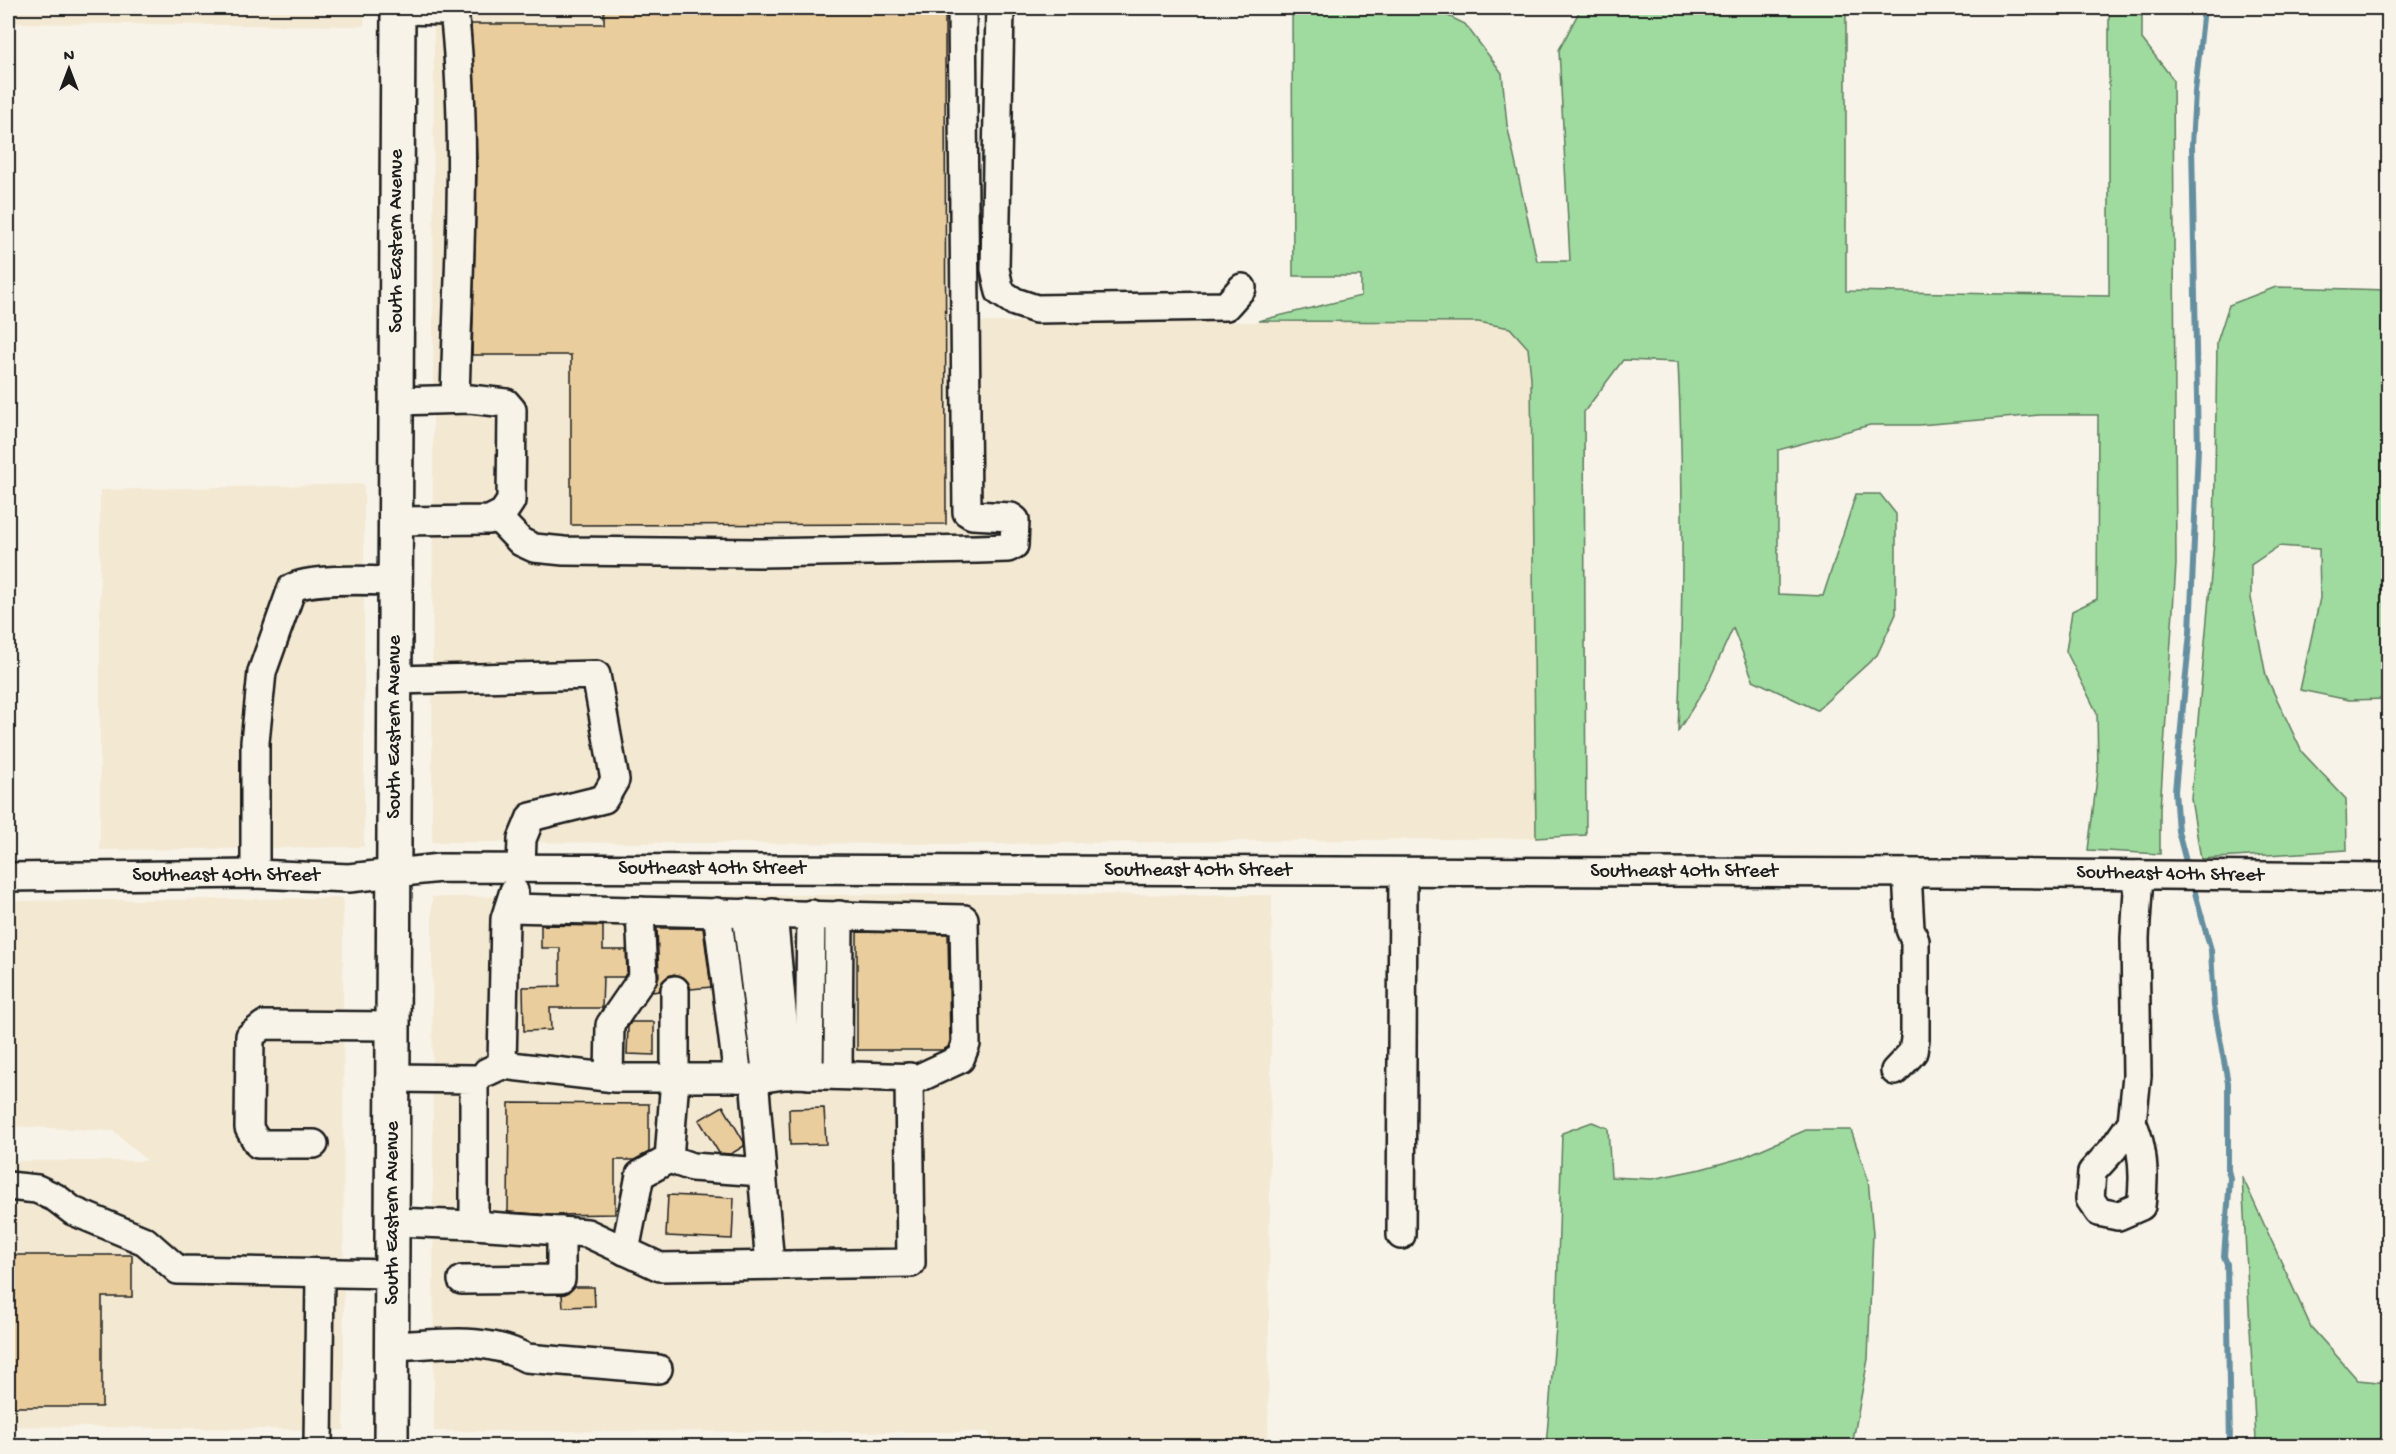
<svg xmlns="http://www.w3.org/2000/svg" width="2396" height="1454" viewBox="0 0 2396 1454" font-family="'Gochi Hand',sans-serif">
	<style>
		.built { fill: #f3e8d2 }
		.green { fill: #9fda9f; stroke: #5e7b5e; stroke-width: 1.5 }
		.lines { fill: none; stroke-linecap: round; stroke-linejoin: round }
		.stream { stroke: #658fa0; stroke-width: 6 }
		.building { fill: #eacd9d; stroke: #1c1c1c; stroke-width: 1.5 }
		.minor-casing { stroke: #1c1c1c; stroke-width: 32 }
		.major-casing { stroke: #1c1c1c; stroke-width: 38 }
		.minor { stroke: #f7f3e8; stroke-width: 27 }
		.major { stroke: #f7f3e8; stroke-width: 33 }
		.labels { text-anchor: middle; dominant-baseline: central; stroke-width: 4.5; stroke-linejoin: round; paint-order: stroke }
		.street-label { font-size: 20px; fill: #1c1c1c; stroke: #f7f3e8 }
	</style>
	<rect width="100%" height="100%" fill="#f7f3e8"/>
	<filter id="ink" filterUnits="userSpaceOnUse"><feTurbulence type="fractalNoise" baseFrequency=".0167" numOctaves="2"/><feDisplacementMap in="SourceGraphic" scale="12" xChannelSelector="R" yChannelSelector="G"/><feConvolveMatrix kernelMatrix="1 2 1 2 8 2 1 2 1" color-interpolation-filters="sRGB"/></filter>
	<g filter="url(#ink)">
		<g class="built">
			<path d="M8 8H364V26L8 23Z"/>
			<path d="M434 8H976L977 322H1478L1510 328 1528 348 1531 378 1536 838 993 844 432 842Z"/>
			<path d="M364 484V847L100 850V490Z"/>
			<path d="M988 894 1272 895 1268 1446H992L989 1432 434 1431 432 897Z"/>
			<path d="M343 898 344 1430 8 1426V1161H147L114 1131 8 1126V901Z"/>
		</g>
		<g class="green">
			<path d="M1292 8H1432L1465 24 1502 73 1507 125 1537 261H1570L1559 50 1581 8H1846V291L2109 296V8H2142V39L2173 79 2176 564 2160 809V854L2088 850 2098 770 2097 713 2066 651 2072 611 2097 599 2098 415H2040L1919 425H1870L1778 450V594L1823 596 1856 494H1880L1896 514V614L1877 655 1817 710 1753 680 1733 628 1707 685 1678 731C1683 608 1684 485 1678 362L1623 360 1584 412 1586 835 1536 838 1531 378 1528 348 1510 328 1478 322 1258 321 1361 296V276H1293Z"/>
			<path d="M2276 287 2388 290V699L2349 700 2300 690 2320 598 2319 549 2279 546 2251 565V598L2266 676 2302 752 2346 799 2347 850 2201 859 2191 799 2214 541 2217 342 2229 305Z"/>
			<path d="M1592 1122 1608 1128 1611 1177 1652 1179 1701 1169 1741 1158 1806 1130H1851L1868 1179 1873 1234 1868 1359 1852 1446H1546L1556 1327 1562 1133Z"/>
			<path d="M2242 1176 2311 1327 2358 1380 2388 1383V1446H2272L2256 1441Z"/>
		</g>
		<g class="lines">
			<g class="stream">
				<path d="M2188 869 2178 831 2175 791 2190 632 2198 448 2192 145 2195 92 2204 8"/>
				<path d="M2192 882 2211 950 2214 1006 2228 1083V1170L2230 1178 2224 1256 2227 1264 2230 1446"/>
			</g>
		</g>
		<g class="building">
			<path d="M604 8H945L946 524 571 525V355H472L477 162 471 24H604Z"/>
			<path d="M541 925 603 926V950H626L627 972 624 977H603L602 1008H550L551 1030 524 1031 523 987 560 986V948H541Z"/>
			<path d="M657 928H703L711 987 691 989 688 982 683 977 674 974 668 976 662 982 659 991 652 992 659 976Z"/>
			<path d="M857 932 948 934 950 1041 948 1047 943 1050H857Z"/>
			<path d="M631 1022H654V1055L627 1054 628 1027Z"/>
			<path d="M509 1103 649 1104V1152L634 1160H615V1214L551 1215 508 1212Z"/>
			<path d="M723 1106 744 1142V1146L731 1154 719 1153 699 1120Z"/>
			<path d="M824 1108 826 1144 790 1145 789 1109Z"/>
			<path d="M668 1195 734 1198 732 1239 666 1236Z"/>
			<path d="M8 1255H132V1297H102V1407H8Z"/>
			<path d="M574 1287H594L595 1306 563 1307 562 1295 569 1292Z"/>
		</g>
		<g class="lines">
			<g class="minor-casing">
				<g id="minor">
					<path d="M1000 8 995 269 1000 292 1015 302 1036 309 1226 306 1242 288"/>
					<path d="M398 10 448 11 453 15 455 20C468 146 458 274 455 399"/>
					<path d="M497 517 521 542 534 548 564 551 760 553 978 549 1008 548 1014 545 1015 520 1011 517 972 515 967 512 962 8"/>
					<path d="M396 521 489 520 503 513 511 501 512 410 506 403 470 399 396 401"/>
					<path d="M395 680 596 675 615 780 604 799 531 817 522 839 521 868"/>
					<path d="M255 874V742L262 672 292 588C312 577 371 581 396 581"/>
					<path d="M8 877 255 874 349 878 440 868 1947 873 2388 877"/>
					<path d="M717 912 738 1078"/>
					<path d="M746 913 767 1077"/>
					<path d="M773 913 788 1075"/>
					<path d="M502 1065 615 1078H764L791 1074 919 1078 960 1059 966 1044 964 919 509 908"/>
					<path d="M1895 1071 1913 1052 1915 1039V941L1910 929 1907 873"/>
					<path d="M487 1072 502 1065 505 919 514 891"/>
					<path d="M809 1075 811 914"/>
					<path d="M838 1075 839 915"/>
					<path d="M609 1077 610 1025 643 977 640 911"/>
					<path d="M754 1078 770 1265"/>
					<path d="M2132 1122C2144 1148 2145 1177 2141 1206L2118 1216 2099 1212 2090 1199 2092 1172 2113 1149 2132 1122 2137 1076 2135 938 2139 875"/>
					<path d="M314 1144H258L249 1128 250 1036 264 1025 394 1026"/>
					<path d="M669 1159 675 1078V990"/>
					<path d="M8 1186 37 1189 56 1198 73 1211 145 1241 178 1270 392 1274"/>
					<path d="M393 1222 474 1225V1079L394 1078"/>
					<path d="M474 1225 587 1233 660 1267 911 1263 909 1077"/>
					<path d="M1401 1235 1403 872"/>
					<path d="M625 1251 640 1175 669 1159 692 1167 762 1172"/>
					<path d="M462 1280 561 1279V1231"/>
					<path d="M392 1346C436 1345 486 1335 526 1358L658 1369"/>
					<path d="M318 1446 320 1273"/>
				</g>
			</g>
			<g class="major-casing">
				<path id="major" d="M391 1446 398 8"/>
			</g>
			<use href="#minor" class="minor"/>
			<use href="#major" class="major"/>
		</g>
	</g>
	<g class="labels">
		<g class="street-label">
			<text transform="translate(397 241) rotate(-90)">South Eastern Avenue</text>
			<text transform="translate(395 727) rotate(-90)">South Eastern Avenue</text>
			<text x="712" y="869">Southeast 40th Street</text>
			<text x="1198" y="871">Southeast 40th Street</text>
			<text x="1684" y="872">Southeast 40th Street</text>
			<text transform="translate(2170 875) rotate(1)">Southeast 40th Street</text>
			<text x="226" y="876">Southeast 40th Street</text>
			<text transform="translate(393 1213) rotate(-90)">South Eastern Avenue</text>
		</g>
	</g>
	<rect width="2396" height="1454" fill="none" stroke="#f7f3e8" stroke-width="30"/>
	<rect x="15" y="15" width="2366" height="1424" fill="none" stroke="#1c1c1c" stroke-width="2" filter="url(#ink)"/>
	<g transform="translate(69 69)" stroke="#f7f3e8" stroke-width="4.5" paint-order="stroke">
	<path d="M0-4.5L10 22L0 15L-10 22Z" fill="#1c1c1c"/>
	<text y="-9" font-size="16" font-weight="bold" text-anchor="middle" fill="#1c1c1c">N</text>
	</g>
</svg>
